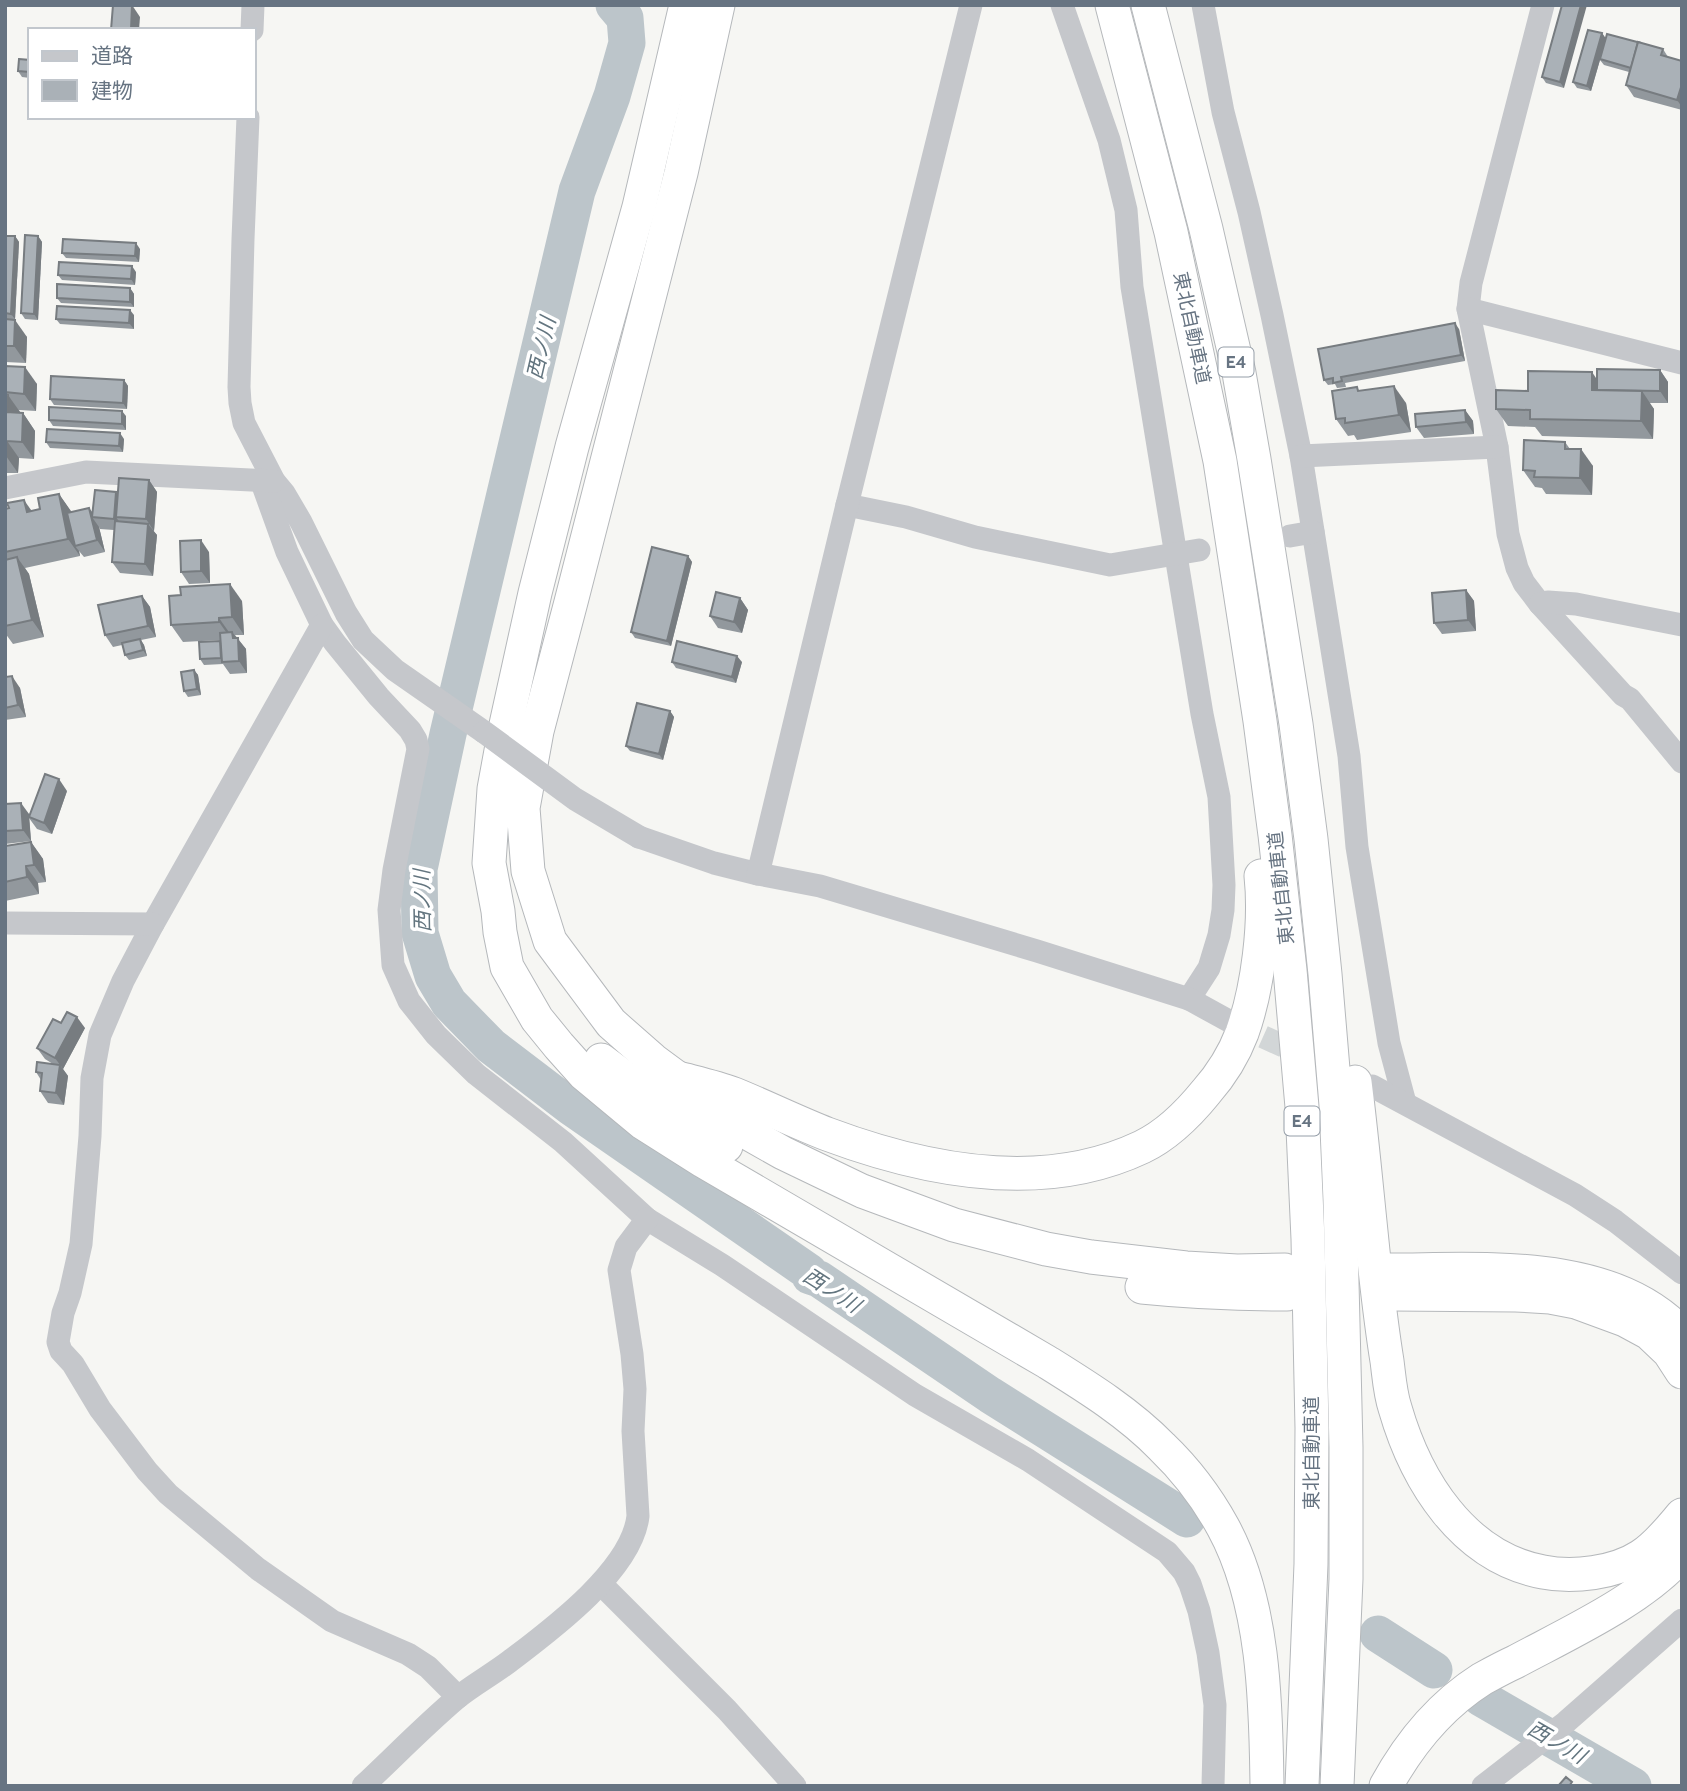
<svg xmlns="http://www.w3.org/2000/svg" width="1687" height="1791" viewBox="0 0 1687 1791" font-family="Cabin,'Noto Sans JP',sans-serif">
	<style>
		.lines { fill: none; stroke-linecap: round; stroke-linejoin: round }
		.river { stroke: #bcc5ca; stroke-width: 37 }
		.minor-tunnel { stroke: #d2d6d7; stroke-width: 23; stroke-dasharray: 23 11; stroke-linecap: butt }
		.highway-casing { stroke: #b5b8bb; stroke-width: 35 }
		.minor { stroke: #c5c7cb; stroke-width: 23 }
		.highway { stroke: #fff; stroke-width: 33 }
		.minor-bridge { stroke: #c5c7cb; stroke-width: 23 }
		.wall { fill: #92989d }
		.shaded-wall { fill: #777c80 }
		.building { fill: #aab1b7; stroke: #777c80; stroke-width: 2 }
		.labels { text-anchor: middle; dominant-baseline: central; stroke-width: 7; stroke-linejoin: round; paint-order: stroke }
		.shield { fill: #fff; stroke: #959ea8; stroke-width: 2 }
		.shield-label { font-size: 18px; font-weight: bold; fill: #677482 }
		.street-label { font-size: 19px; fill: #677482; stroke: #fff }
		.water-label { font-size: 21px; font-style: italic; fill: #63757f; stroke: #fff }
	</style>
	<rect width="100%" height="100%" fill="#f6f6f3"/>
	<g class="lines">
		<g class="river">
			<path d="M614 5 625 18 627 43 612 96 577 191 448 734 419 869 420 933 433 976 449 1003 491 1046 571 1107 809 1272 810 1276 819 1279 990 1395 1187 1519"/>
			<path d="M1378 1634 1434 1670"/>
			<path d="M1481 1698 1633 1786"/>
		</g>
		<path class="minor-tunnel" d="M1232 1023 1344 1073"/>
		<g class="highway-casing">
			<g id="highway">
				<path d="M686 5 639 207 572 447 535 593 505 729 494 789 489 863 498 911 500 932 507 967 537 1019 559 1046 584 1074 643 1123 703 1161 1047 1362C1087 1387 1129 1413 1162 1447 1186 1470 1207 1498 1223 1527 1264 1602 1266 1702 1267 1786"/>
				<path d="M718 5 681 173 571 602 537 731 523 808 528 871 550 941 611 1023 653 1060 676 1077 704 1106 737 1127 783 1153 862 1191 954 1225 1046 1249 1091 1257 1186 1268 1237 1271 1285 1270"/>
				<path d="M1112 5 1171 232 1220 461 1260 721 1275 835 1290 970 1302 1107 1308 1239 1312 1428 1311 1564 1302 1786"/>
				<path d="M1148 5 1206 229 1239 373 1254 459 1296 724 1311 839 1325 974 1336 1105 1340 1200 1346 1447V1579L1337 1786"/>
				<path d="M601 1060 672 1113 726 1146"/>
				<path d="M678 1078C697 1083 716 1087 734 1094 766 1107 796 1122 827 1134 926 1171 1043 1194 1142 1147 1167 1135 1189 1113 1206 1092 1221 1075 1234 1054 1242 1033 1258 988 1266 923 1261 876"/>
				<path d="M1355 1082C1362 1138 1367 1194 1373 1251 1377 1288 1381 1324 1387 1361 1389 1376 1390 1393 1395 1408 1416 1481 1463 1557 1543 1572 1573 1578 1615 1573 1641 1556 1657 1546 1670 1529 1682 1515"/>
				<path d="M1389 1270C1484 1270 1612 1258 1682 1334"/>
				<path d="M1142 1287C1191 1292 1238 1294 1287 1294"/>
				<path d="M1392 1294 1516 1295 1550 1297 1576 1302 1625 1320 1649 1333 1669 1352 1682 1372"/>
				<path d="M1386 1786C1409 1744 1441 1705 1482 1679 1493 1673 1504 1667 1515 1662 1567 1634 1644 1599 1682 1554"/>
			</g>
		</g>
		<g class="minor">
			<path d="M1062 5 1109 140 1126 210 1132 287 1202 714 1219 797 1224 885 1223 910 1219 935 1209 968 1189 999"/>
			<path d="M1203 5 1223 112 1249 212 1272 315 1301 456 1349 756 1357 847 1389 1043 1405 1103"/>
			<path d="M1543 5 1471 283 1468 309 1497 447 1508 534 1517 568 1524 583 1540 604 1623 695 1630 699 1682 762"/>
			<path d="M252 30 253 5"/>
			<path d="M248 117 243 239 239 387 240 403 244 423 274 481 284 493 301 522 346 613 363 640 395 670 484 732"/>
			<path d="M1468 309 1682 363"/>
			<path d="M1301 456 1497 447"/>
			<path d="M261 480 287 552 322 625 335 643 379 697 410 730 416 740 418 749 394 870 389 910 393 965 409 1001 436 1035 476 1074 563 1142 647 1219 722 1265 915 1395 1028 1460 1167 1552 1184 1572 1190 1584 1199 1611 1208 1653 1215 1705 1213 1786"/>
			<path d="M5 488 86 472 274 481"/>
			<path d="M847 505 906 517 975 537 1110 565 1199 550"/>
			<path d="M1290 536 1313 532"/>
			<path d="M1540 604 1548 602 1576 604 1682 625"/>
			<path d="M322 625 153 924 123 981 100 1035 92 1078 90 1136 81 1244 70 1293 63 1313 58 1342 61 1351 73 1364 100 1409 147 1471 168 1494 258 1569 332 1621 408 1654 428 1667 458 1697"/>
			<path d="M639 837 714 863 758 874 820 886 1037 951 1189 999 1229 1021"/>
			<path d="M758 874 847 505 971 5"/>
			<path d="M5 923 153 924"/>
			<path d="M1372 1086 1575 1195 1615 1221 1682 1273"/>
			<path d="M601 1584 727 1710 795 1786"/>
			<path d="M363 1786C394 1757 424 1726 457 1698 473 1685 493 1674 510 1661 551 1630 632 1570 638 1516L633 1431 635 1389 632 1354 619 1270 626 1247 647 1219"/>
			<path d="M1483 1786 1566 1722 1682 1620"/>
		</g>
		<use href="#highway" class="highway"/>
		<path class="minor-bridge" d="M484 732 575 799 639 837"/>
	</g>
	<g class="wall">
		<path d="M1562 5 1564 88 1546 83 1542 77Z"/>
		<path d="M1602 33 1606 39 1663 49 1668 57 1682 61V110L1634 97 1626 85 1629 72 1604 65 1600 60 1591 91 1577 88 1573 82Z"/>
		<path d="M30 60V78L22 77 18 71Z"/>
		<path d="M5 236H15L19 242 15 319H5Z"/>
		<path d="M38 236 42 242 38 320 25 319 21 313Z"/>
		<path d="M140 249 139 262 66 258 62 253Z"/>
		<path d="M136 272 135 285 62 280 58 275Z"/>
		<path d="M130 288 134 294V307L61 303 57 298Z"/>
		<path d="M134 315V329L60 324 56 319Z"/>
		<path d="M5 320 27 337 26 363 5 362Z"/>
		<path d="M1459 329 1465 361 1345 383 1346 387 1337 388 1335 384 1328 385 1324 380Z"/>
		<path d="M5 366 37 384 36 411 19 410 20 413H23L35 431 34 459 19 458 18 473H5Z"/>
		<path d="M1660 370 1668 382V403H1649L1654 409 1653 439 1542 436 1535 427 1508 426 1496 409 1528 391Z"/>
		<path d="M124 380 128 386 127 409 54 405 50 399Z"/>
		<path d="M1360 391 1406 403 1411 432 1357 440 1354 435 1348 436 1336 419Z"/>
		<path d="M1465 410 1473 421 1474 434 1424 438 1416 427Z"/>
		<path d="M126 416V430L53 426 49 420Z"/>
		<path d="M124 439 123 452 50 448 46 442Z"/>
		<path d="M1565 442 1570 449 1593 466 1592 495 1546 494 1542 488 1535 487 1523 470Z"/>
		<path d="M149 480 157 492 154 531H153L157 535 153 576 120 573 112 562 114 530 100 529 99 527 105 552 84 557 79 551 80 556 25 568 29 574 44 637 13 644 5 633V509L32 511 40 509 59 494 71 512 89 508 93 513 118 494Z"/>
		<path d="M209 552 210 583 189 584 181 572Z"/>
		<path d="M688 556 692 562 671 646 635 638 631 632Z"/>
		<path d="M1466 590 1474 601 1476 631 1442 634 1434 623Z"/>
		<path d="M142 596 150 607 156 637 141 640 144 645 147 656 129 660 125 655 122 645 113 647 105 635Z"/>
		<path d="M740 598 748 610 742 633 718 628 710 616Z"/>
		<path d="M242 601 244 635H235L246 649 247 673 230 674 223 664 204 665 200 659 220 640 183 642 171 625Z"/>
		<path d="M672 662H742L736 683 676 668Z"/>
		<path d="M194 670 198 675 201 695 188 697 184 691Z"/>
		<path d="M5 677 20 688 26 717 5 720Z"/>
		<path d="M670 711 674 717 663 760 630 751 626 746Z"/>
		<path d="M67 791 52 834 37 829 29 818 31 841 5 844V804L29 814V817Z"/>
		<path d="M31 842 43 859 46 882 38 883 39 894 5 901V846Z"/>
		<path d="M61 1023 85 1028 63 1069 68 1076 64 1105 48 1103 40 1091 41 1080 36 1072 53 1064 45 1059 37 1048Z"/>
	</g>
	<g class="shaded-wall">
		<path d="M132 5 140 17 139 30H131Z"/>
		<path d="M1581 5H1587L1564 88 1560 82Z"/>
		<path d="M1602 33 1606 39 1591 91 1587 86Z"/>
		<path d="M1682 84V107L1677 100Z"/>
		<path d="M15 236 19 242 15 319 11 314Z"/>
		<path d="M38 236 42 242 38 320 34 314Z"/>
		<path d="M136 243 140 249 139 262 135 256Z"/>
		<path d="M132 266 136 272 135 285 131 279Z"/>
		<path d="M130 288 134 294V307L130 302Z"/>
		<path d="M130 310 134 315V329L129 323Z"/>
		<path d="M15 320 27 337 26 363 14 346Z"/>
		<path d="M1455 323 1459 329 1465 361 1461 355Z"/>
		<path d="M25 367 37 384 36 411 24 394Z"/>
		<path d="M1660 370 1668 382V403L1660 391Z"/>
		<path d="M1592 372 1604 390H1592Z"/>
		<path d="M124 380 128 386 127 409 123 403Z"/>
		<path d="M1394 386 1406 403 1411 432 1399 415Z"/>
		<path d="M1642 391 1654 409 1653 439 1641 421Z"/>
		<path d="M8 395 20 412 19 430 7 412Z"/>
		<path d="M1465 410 1473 421 1474 434 1466 422Z"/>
		<path d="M122 411 126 416V430L122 424Z"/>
		<path d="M23 413 35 431 34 459 22 442Z"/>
		<path d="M120 433 124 439 123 452 119 446Z"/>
		<path d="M7 441 19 458 18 473 6 456Z"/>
		<path d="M1581 449 1593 466 1592 495 1580 478Z"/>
		<path d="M149 480 157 492 154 531 146 519Z"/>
		<path d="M116 492 124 503 116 517 122 526V531L114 519Z"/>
		<path d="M59 494 71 511 78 545 75 546 79 551 80 556 68 539Z"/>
		<path d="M24 500 36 517 27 512Z"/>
		<path d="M89 508 96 518 92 517 99 527 105 552 97 540Z"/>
		<path d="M148 524 157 535 153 576 145 564Z"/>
		<path d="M201 540 209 552 210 583 201 571Z"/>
		<path d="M688 556 692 562 671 646 667 641Z"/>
		<path d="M17 557 29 574 44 637 32 620Z"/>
		<path d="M230 584 242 601 244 635 232 617Z"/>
		<path d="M1466 590 1474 601 1476 631 1468 620Z"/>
		<path d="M142 596 150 607 156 637 148 626Z"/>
		<path d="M740 598 748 610 742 633 734 622Z"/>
		<path d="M219 618 231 635V639L219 622Z"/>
		<path d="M232 632 246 649 247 673 239 661 233 638Z"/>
		<path d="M140 639 144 645 147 656 143 650Z"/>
		<path d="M737 656 742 662 736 683 732 677Z"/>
		<path d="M194 670 198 675 201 695 197 689Z"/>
		<path d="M12 676 20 688 26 717 18 705Z"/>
		<path d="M670 711 674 717 663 760 659 754Z"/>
		<path d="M59 779 67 791 52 834 44 823Z"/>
		<path d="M21 803 29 814 31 841 23 830Z"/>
		<path d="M31 842 43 859 46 882 34 865Z"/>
		<path d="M26 866 38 883 39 894 27 877Z"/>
		<path d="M77 1017 85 1028 63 1069 55 1058Z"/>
		<path d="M60 1065 68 1076 64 1105 56 1093Z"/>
	</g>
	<g class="building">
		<path d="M113 5H132L131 30H111Z"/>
		<path d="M1562 5H1581L1560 82 1542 77Z"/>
		<path d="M1588 30 1602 33 1587 86 1573 82Z"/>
		<path d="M1607 34 1641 43 1638 42 1631 68 1600 59Z"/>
		<path d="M1638 42 1663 49 1661 55 1682 61V84L1677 100 1626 85Z"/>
		<path d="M19 59 30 60V72L18 71Z"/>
		<path d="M25 235 38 236 34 314 21 313Z"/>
		<path d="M5 236H15L11 314 5 313Z"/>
		<path d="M63 239 136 243 135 256 62 253Z"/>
		<path d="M59 262 132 266 131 279 58 275Z"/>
		<path d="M57 284 130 288V302L57 298Z"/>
		<path d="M57 306 130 310 129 323 56 319Z"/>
		<path d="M5 319 15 320 14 346H5Z"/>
		<path d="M1455 323 1461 355 1341 377 1342 381 1333 383V378L1324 380 1318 349Z"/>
		<path d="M5 366 25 367 24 394 5 392Z"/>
		<path d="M1597 369 1660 370V391L1597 390Z"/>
		<path d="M1528 371 1592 372V390L1642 391 1641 421 1530 419V410L1496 409V390L1528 391Z"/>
		<path d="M51 376 124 380 123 403 50 399Z"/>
		<path d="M1394 386 1399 415 1345 423V418L1336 419 1332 391 1357 387 1358 391Z"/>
		<path d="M5 394 8 395 7 412 23 413 22 442 7 441 6 456Z"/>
		<path d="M49 407 122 411V424L49 420Z"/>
		<path d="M1465 410 1466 422 1416 427 1415 414Z"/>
		<path d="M47 429 120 433 119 446 46 442Z"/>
		<path d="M1524 440 1565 442V449H1581L1580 478 1534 477 1535 471 1523 470Z"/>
		<path d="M119 478 149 480 146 519 116 517Z"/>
		<path d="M95 490 116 492 114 519 92 517Z"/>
		<path d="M59 494 68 539 5 552V509L9 508 7 503 24 500 27 512 40 509 38 498Z"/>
		<path d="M89 508 97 540 75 546 67 513Z"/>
		<path d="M115 521 148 524 145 564 112 562Z"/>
		<path d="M201 540V571L181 572 180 541Z"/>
		<path d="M652 547 688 556 667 641 631 632Z"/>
		<path d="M17 557 32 620 5 626V560Z"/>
		<path d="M230 584 232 617 219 618V622L171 625 169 596 181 595 180 587Z"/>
		<path d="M1466 590 1468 620 1434 623 1432 593Z"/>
		<path d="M716 592 740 598 734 622 710 616Z"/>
		<path d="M142 596 148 626 105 635 98 605Z"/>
		<path d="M232 632 233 638H238L239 661 222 662 220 633Z"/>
		<path d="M140 639 143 650 125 655 122 643Z"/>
		<path d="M220 641 221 658 200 659 199 642Z"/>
		<path d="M677 641 737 656 732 677 672 662Z"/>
		<path d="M194 670 197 689 184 691 181 672Z"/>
		<path d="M12 676 18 705 5 708V677Z"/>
		<path d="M637 703 670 711 659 754 626 746Z"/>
		<path d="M45 774 59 779 44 823 29 817Z"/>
		<path d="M21 803 23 830 5 831V804Z"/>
		<path d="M31 842 34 865 26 866 27 877 5 882V846Z"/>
		<path d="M67 1012 77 1017 55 1058 37 1048 53 1019 61 1023Z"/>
		<path d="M37 1062 60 1065 56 1093 40 1091 42 1073 36 1072Z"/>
		<path d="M1566 1777 1572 1782 1569 1786H1558Z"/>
	</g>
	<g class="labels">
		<g class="shield">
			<rect x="1218.5" y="347.5" width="35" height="29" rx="5"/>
			<rect x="1284.5" y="1106.5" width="35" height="29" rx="5"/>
		</g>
		<g class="shield-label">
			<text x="1236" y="362">E4</text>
			<text x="1302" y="1121">E4</text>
		</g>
		<g class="street-label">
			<text transform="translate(1192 328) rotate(78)">東北自動車道</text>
			<text transform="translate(1281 888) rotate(-96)">東北自動車道</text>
			<text transform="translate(1311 1453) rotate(-90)">東北自動車道</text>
		</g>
		<g class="water-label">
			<text transform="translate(541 348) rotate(-77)">西ノ川</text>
			<text transform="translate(422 901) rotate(-91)">西ノ川</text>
			<text transform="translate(832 1290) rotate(33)">西ノ川</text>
			<text transform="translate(1557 1742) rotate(30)">西ノ川</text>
		</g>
	</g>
	<rect width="1687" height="1791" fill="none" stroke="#677482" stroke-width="14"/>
	<rect x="28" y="28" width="228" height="91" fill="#ffffff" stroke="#c2c7cd" stroke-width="2"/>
	<rect x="42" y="51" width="35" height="10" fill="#c5c7cb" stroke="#c2c7cd" stroke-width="2"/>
	<text x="91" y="63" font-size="21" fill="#677482">道路</text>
	<rect x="42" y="80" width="35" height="21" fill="#aab1b7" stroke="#c2c7cd" stroke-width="2"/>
	<text x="91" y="98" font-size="21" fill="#677482">建物</text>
</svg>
